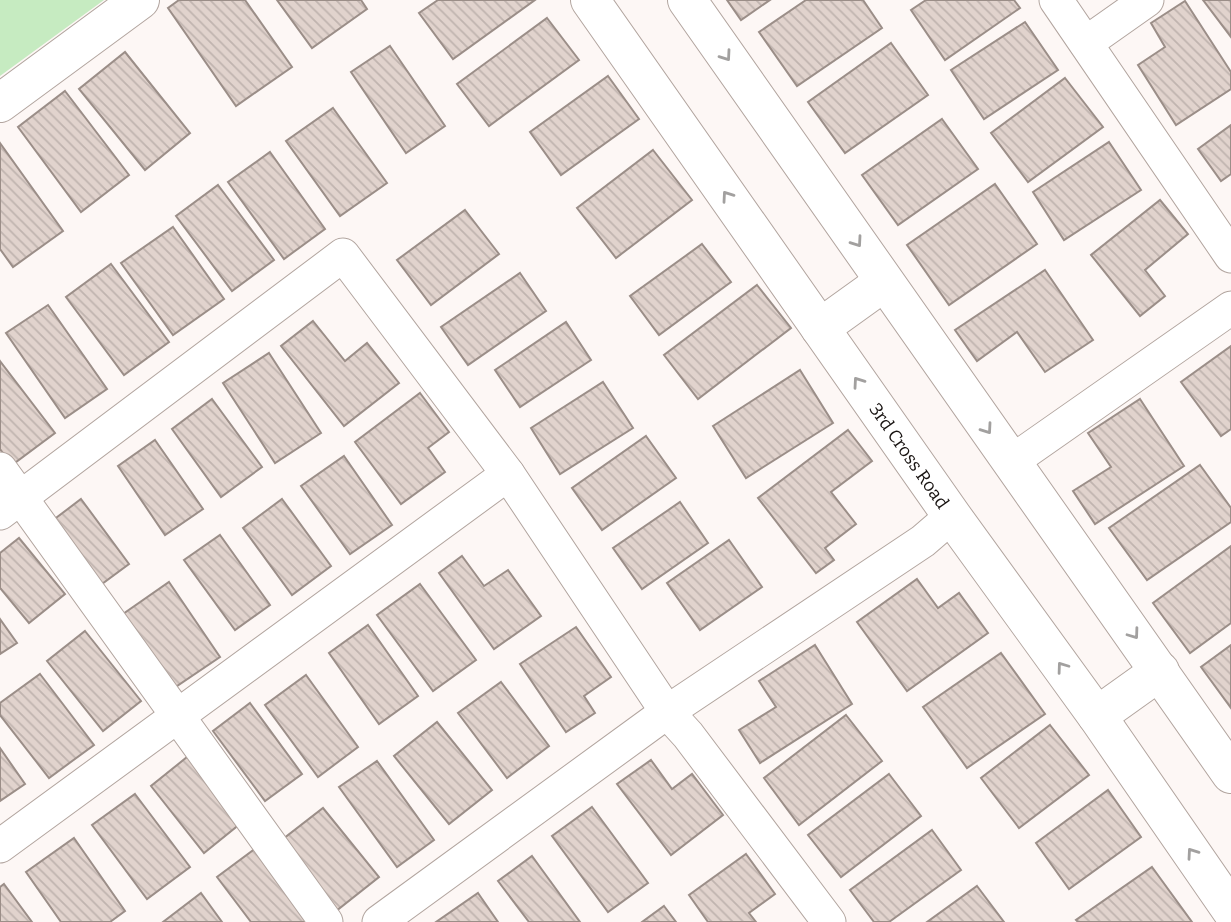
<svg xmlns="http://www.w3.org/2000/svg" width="1231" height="922" viewBox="0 0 1231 922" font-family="Bitter,serif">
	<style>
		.green { fill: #c6ebc1 }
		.building { fill: url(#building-back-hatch); stroke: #9b8e88; stroke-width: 2 }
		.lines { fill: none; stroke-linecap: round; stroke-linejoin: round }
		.street-casing { stroke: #b2a59f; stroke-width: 35 }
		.secondary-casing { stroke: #b2a59f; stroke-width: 40 }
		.street { stroke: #fff; stroke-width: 33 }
		.secondary { stroke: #fff; stroke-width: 38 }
		.oneway { stroke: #a2a09f }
		.labels { text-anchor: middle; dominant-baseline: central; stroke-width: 5; stroke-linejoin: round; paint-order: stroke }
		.street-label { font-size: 18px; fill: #171210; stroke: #fff }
	</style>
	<defs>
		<pattern id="building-back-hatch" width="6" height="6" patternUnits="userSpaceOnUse" patternTransform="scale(1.75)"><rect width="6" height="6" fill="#e1d3cd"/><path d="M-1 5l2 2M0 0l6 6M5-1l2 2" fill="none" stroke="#c0b4af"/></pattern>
	</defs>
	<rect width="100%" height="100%" fill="#fdf7f5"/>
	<path class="green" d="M0 0H104L0 76Z"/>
	<g class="building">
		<path d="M179 0H245L292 67 236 106 168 8Z"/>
		<path d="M277 0H361L367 9 312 48Z"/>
		<path d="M438 0H535L453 59 419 13Z"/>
		<path d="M727 0H770L741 20Z"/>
		<path d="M806 0H863L882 28 797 86 759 32Z"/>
		<path d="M926 0H1014L1020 8 945 60 911 10Z"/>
		<path d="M1203 0H1231V37Z"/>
		<path d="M1185 1 1231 72V89L1176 125 1138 65 1165 47 1151 23Z"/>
		<path d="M547 18 579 60 489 126 457 84Z"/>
		<path d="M1025 22 1058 70 984 119 951 70Z"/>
		<path d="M891 43 928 95 845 153 808 102Z"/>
		<path d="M390 46 445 126 406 153 351 72Z"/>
		<path d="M125 52 190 133 145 170 79 89Z"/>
		<path d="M608 76 639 119 561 175 530 132Z"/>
		<path d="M1065 78 1103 127 1028 182 991 133Z"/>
		<path d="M65 91 129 175 81 212 18 127Z"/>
		<path d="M333 108 387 183 340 216 286 141Z"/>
		<path d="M942 119 978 169 898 225 862 175Z"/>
		<path d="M1231 125V174L1221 181 1198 149Z"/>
		<path d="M1109 142 1141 190 1064 240 1033 192Z"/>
		<path d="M0 143 63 231 13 267 0 249Z"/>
		<path d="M653 150 692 200 616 258 577 208Z"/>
		<path d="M270 152 325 229 284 259 228 182Z"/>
		<path d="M995 184 1037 244 949 305 907 245Z"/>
		<path d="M218 185 274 260 232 291 176 216Z"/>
		<path d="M1160 200 1188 234 1145 270 1165 296 1140 316 1091 255Z"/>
		<path d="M465 210 499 254 431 305 397 260Z"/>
		<path d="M173 227 224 299 173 335 121 263Z"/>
		<path d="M702 244 731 282 659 335 630 296Z"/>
		<path d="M111 264 169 342 124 375 66 297Z"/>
		<path d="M1045 270 1093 340 1045 372 1017 332 977 361 955 330Z"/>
		<path d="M520 273 546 311 468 365 441 327Z"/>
		<path d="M757 285 791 328 698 399 664 355Z"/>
		<path d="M48 305 107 389 65 418 6 333Z"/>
		<path d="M313 321 345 361 367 343 399 383 344 426 281 346Z"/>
		<path d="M566 322 591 360 520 407 495 370Z"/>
		<path d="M1231 346V429L1221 436 1181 382Z"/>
		<path d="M269 353 321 433 275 463 223 383Z"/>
		<path d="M0 361 55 433 12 465 0 449Z"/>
		<path d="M800 370 833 423 746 478 713 426Z"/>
		<path d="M603 382 633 428 560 474 531 428Z"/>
		<path d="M420 393 449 432 428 448 445 472 401 504 355 442Z"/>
		<path d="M212 399 262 467 221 497 172 429Z"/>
		<path d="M1140 399 1184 466 1095 524 1073 491 1111 467 1088 433Z"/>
		<path d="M848 430 872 461 831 492 856 524 825 548 834 560 816 573 758 498Z"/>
		<path d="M646 436 676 478 602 530 572 488Z"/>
		<path d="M155 440 203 509 165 535 118 466Z"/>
		<path d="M344 456 392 525 350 554 301 486Z"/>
		<path d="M1200 465 1231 508V522L1147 580 1109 528Z"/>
		<path d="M81 499 129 564 91 592 44 527Z"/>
		<path d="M282 499 331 566 292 595 243 528Z"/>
		<path d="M680 502 708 543 642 589 613 548Z"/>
		<path d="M220 535 270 605 235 630 184 560Z"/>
		<path d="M19 538 65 594 29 623 0 588V553Z"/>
		<path d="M729 540 762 587 700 630 667 583Z"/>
		<path d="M1231 546V623L1190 653 1153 603Z"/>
		<path d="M462 556 484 586 508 570 541 616 494 649 439 573Z"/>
		<path d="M917 579 938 608 959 593 988 633 907 691 857 622Z"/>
		<path d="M169 582 220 657 174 688 123 614Z"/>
		<path d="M420 584 476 660 433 691 377 615Z"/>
		<path d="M0 619 17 643 0 654Z"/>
		<path d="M368 625 418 696 379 724 329 653Z"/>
		<path d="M576 627 611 677 584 696 595 713 566 732 520 664Z"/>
		<path d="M85 631 141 701 103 731 47 661Z"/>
		<path d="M815 645 852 704 760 763 739 730 776 707 759 681Z"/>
		<path d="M1231 645V708L1201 667Z"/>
		<path d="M1001 653 1045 714 967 768 923 707Z"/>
		<path d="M40 674 94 745 49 778 0 715V703Z"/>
		<path d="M306 675 358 747 318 777 265 705Z"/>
		<path d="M501 682 549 746 507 778 458 713Z"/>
		<path d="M250 703 302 774 265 801 213 731Z"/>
		<path d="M846 715 882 761 799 825 764 778Z"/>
		<path d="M437 722 492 790 449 824 394 756Z"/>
		<path d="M1050 725 1089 775 1019 828 981 778Z"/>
		<path d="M0 748 25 784 0 801Z"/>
		<path d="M192 753 246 819 204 853 151 786Z"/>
		<path d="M651 760 672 789 692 774 723 815 671 855 617 784Z"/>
		<path d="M377 761 434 840 397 867 339 787Z"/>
		<path d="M889 774 921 816 841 877 808 835Z"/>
		<path d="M1108 790 1141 837 1069 889 1036 843Z"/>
		<path d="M135 794 190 867 147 899 92 825Z"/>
		<path d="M592 807 648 883 608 912 552 836Z"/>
		<path d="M323 808 379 877 331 915 274 846Z"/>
		<path d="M932 830 961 870 889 922H874L850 890Z"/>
		<path d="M74 838 125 911 110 922H61L26 872Z"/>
		<path d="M256 848 311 922H251L217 877Z"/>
		<path d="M746 854 775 894 749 913 756 922H708L689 895Z"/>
		<path d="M532 856 580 922H529L498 881Z"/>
		<path d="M1152 867 1192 922H1078L1076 920Z"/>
		<path d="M4 884 32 922H0V887Z"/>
		<path d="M977 886 1004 922H927Z"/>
		<path d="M201 893 222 922H163Z"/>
		<path d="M478 893 498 922H436Z"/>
		<path d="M664 906 676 922H642Z"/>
	</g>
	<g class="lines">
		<g class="street-casing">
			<g id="street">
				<path d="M1056 0 1231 256"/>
				<path d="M1086 43 1147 0"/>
				<path d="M1011 462 1231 308"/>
				<path d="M0 469 326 922"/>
				<path d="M0 513 343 255 508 474 667 712 688 735 829 922"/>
				<path d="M0 846 508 474"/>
				<path d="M379 922 667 712 923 541 952 516"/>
			</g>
		</g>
		<g class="secondary-casing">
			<g id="secondary">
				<path d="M590 0 952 516 1097 716 1231 910"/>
				<path d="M687 0 1231 774"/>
				<path d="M0 103 140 0"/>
				<path d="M820 328 884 282"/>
				<path d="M1097 716 1160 671"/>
			</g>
		</g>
		<use href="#street" class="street"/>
		<use href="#secondary" class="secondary"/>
	</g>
	<defs><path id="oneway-chevron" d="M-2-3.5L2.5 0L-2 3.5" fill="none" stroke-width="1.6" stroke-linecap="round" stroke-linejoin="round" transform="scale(1.75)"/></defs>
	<g class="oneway">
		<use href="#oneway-chevron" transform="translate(726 56) rotate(55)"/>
		<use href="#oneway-chevron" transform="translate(727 196) rotate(-125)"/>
		<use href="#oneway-chevron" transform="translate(857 242) rotate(55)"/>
		<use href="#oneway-chevron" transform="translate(858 382) rotate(-125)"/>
		<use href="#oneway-chevron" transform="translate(987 429) rotate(55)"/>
		<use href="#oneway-chevron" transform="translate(1134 634) rotate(54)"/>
		<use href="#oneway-chevron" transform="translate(1062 667) rotate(-126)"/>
		<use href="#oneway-chevron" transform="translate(1192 853) rotate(-125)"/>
	</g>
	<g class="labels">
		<g class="street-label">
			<text transform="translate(909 456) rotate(55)">3rd Cross Road</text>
		</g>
	</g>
</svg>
